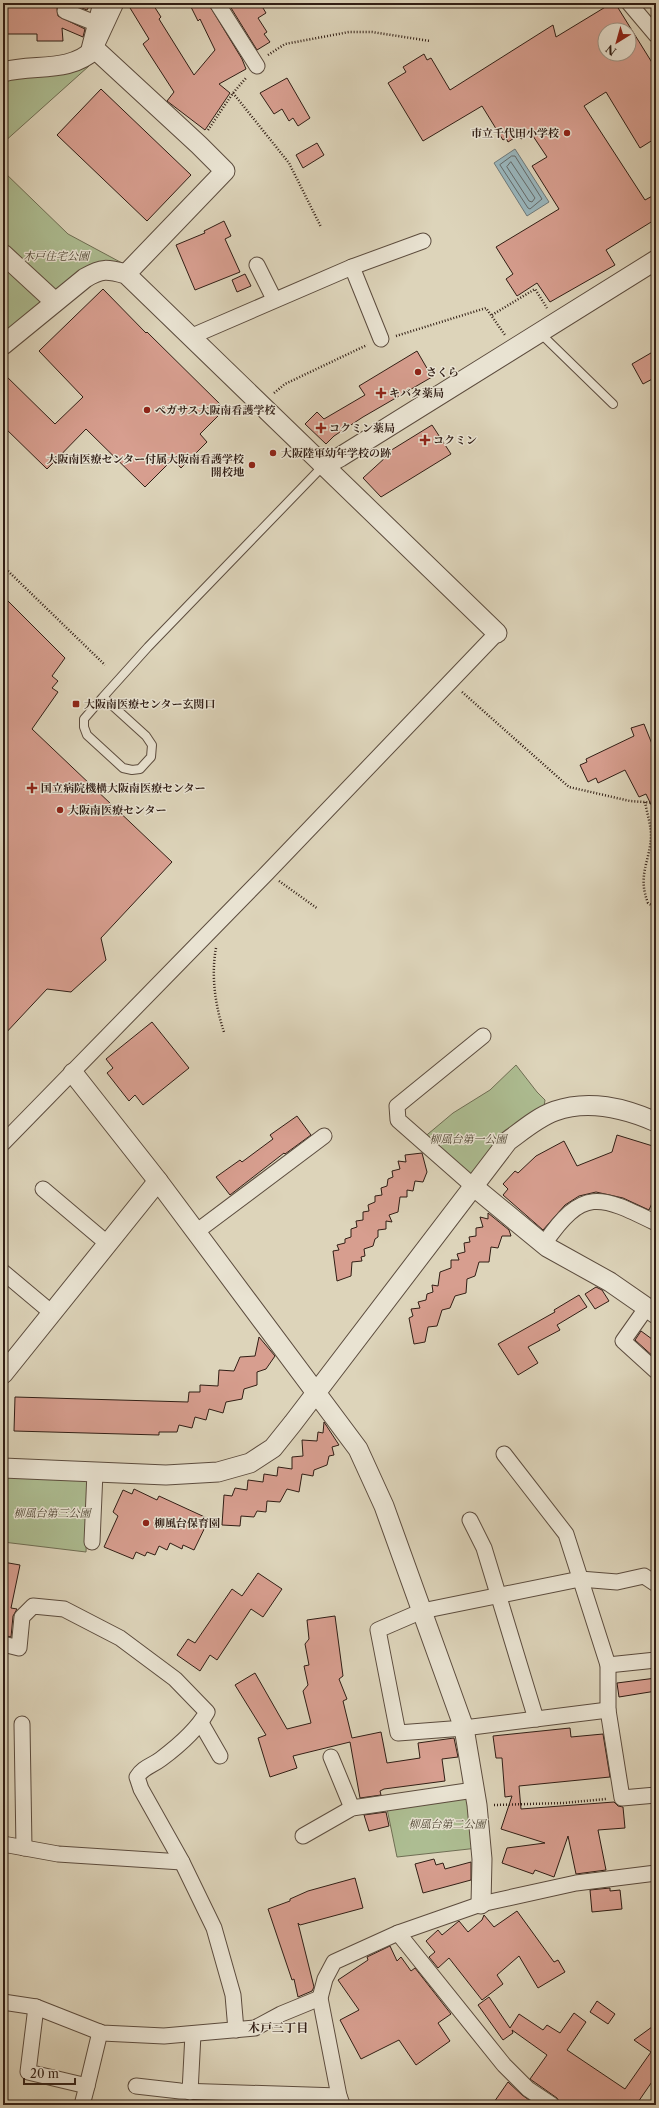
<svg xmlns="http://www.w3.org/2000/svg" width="659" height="2108" viewBox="0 0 659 2108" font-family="'Libre Caslon Text','Noto Serif JP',serif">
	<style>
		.green { fill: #adbd92; stroke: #6f6e54 }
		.water { fill: #99b5bb; stroke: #6f7979 }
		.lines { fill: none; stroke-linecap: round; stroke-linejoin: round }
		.shore { stroke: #656a68; stroke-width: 1 }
		.building { fill: #d79e8f; stroke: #311e15; fill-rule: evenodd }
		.service-casing { stroke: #5c4c3e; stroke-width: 10 }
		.minor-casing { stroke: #5c4c3e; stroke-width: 17 }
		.tertiary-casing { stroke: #5c4c3e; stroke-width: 21 }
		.path { stroke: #311e15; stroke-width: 2.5; stroke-dasharray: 1 2; stroke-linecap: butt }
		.service { stroke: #e9e3d2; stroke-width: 8 }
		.minor { stroke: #e9e3d2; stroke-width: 15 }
		.tertiary { stroke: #e9e3d2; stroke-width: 19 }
		.poi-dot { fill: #8f2418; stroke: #e9e3d2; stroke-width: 1.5 }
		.labels { text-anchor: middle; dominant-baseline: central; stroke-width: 3; stroke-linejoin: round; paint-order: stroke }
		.poi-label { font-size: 11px; font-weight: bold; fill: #311e15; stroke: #e9e3d2; text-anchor: start }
		.park-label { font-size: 11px; font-style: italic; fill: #504634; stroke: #e9e3d2 }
		.neighbourhood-label { font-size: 12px; font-weight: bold; fill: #311e15; stroke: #e9e3d2 }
	</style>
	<rect width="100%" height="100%" fill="#ddd4ba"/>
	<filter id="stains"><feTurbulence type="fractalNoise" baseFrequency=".005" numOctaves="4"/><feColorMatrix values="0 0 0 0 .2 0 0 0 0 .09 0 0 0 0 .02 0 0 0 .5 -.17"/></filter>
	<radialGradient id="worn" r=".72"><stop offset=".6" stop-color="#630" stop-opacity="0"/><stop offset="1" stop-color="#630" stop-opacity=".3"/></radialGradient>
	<g class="green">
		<path d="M89 66 3 143V80L79 70Z"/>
		<path d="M3 171 68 234 122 263C90 258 78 271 56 291L3 242Z"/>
		<path d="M3 266 42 302 3 334Z"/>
		<path d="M516 1065 537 1092 545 1100 543 1113 472 1184 422 1139 453 1113 490 1090Z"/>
		<path d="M3 1475 89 1479 86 1552 3 1542Z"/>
		<path d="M473 1792 478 1848 397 1857 386 1804Z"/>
	</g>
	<path class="water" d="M515 149 549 202 527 216 494 163Z"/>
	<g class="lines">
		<g class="shore">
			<path d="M512 156H515L542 199 530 209 528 208 500 165Z"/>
			<path d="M511 162 535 198 532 202 529 201 507 167Z"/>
		</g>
	</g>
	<g class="building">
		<path d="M48 3H61L57 8 58 16 85 29 83 37 62 28 63 41H37V34H3V7H53Z"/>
		<path d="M69 3H91L87 10Z"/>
		<path d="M127 3H152L161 17 159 19 194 75 215 50 200 19 198 21 189 3H208L242 59 246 69 219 84 230 93 205 130 167 101 174 92 143 44 149 39Z"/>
		<path d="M228 3H260L266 13 258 18 267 32 264 34 270 42 257 50Z"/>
		<path d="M612 3H615L656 69V138L640 148 606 92 584 106 645 200 656 194V219L606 250 615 265 550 302 537 283 517 296 506 279 513 274 496 247 559 209 532 166 547 157 531 133 521 139 519 135 508 142 506 138 503 140 482 106 423 141 388 83 406 72 403 67 424 54 427 60 431 58 450 90 553 25 556 37ZM605 30H629V54H605Z"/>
		<path d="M287 78 310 118 298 126 293 118 289 121 282 109 274 114 260 93Z"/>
		<path d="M101 89 191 175 147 221 57 135Z"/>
		<path d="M317 143 324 155 303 168 296 155Z"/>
		<path d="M224 221 231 236 225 239 240 272 195 290 176 245 205 233 204 231Z"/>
		<path d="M245 274 251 286 237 292 232 280Z"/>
		<path d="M103 289 146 333 147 332 225 409 200 434 207 442 181 468 173 459 145 487 86 429 47 469 3 426V373L55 424 83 397 39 351Z"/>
		<path d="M656 350V377L643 384 632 364Z"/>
		<path d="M417 351 432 377 363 417 334 436 326 444 305 424 317 412 324 419 365 395 359 386Z"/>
		<path d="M432 425 451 454 381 497 363 478 386 457 385 454Z"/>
		<path d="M3 596 65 658 52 676 58 681 52 688 58 692 32 729 172 862 101 938 106 960 71 992 47 989 3 1036Z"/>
		<path d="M644 724 656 754V815L646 794 639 797 625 770 598 783 596 778 588 782 580 765 587 762 586 759 634 736 631 728Z"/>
		<path d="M152 1022 189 1068 143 1105 135 1095 129 1101 107 1073 113 1068 106 1059Z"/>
		<path d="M297 1116 311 1135 285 1154 284 1153 230 1195 216 1177 240 1160 242 1162 273 1139 270 1135Z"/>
		<path d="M617 1135 656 1147V1194L649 1210 623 1198 596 1192 579 1196 565 1205 543 1230 503 1195 508 1189 503 1184 515 1171 518 1173 536 1156 564 1141 577 1166 612 1152Z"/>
		<path d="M422 1153 427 1172 423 1182 415 1181 413 1191 407 1190V1197H400L398 1212 389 1215 392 1222 386 1221V1229L378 1230V1237L375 1239 373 1246 364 1249 365 1256 361 1257 362 1261 352 1262 351 1276 337 1281 333 1251 339 1250 337 1245 345 1243V1239L351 1237V1229L357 1227 356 1221 363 1220V1212L369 1211 368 1205 375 1202V1196L382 1195 381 1188 387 1186 388 1179 393 1177 392 1171 400 1169 398 1161 406 1162 405 1155Z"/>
		<path d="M488 1213 509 1230 511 1236H502L498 1248 491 1247 489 1262H479L475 1276 467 1279 466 1293 455 1296 450 1308 442 1310 437 1326 428 1327 425 1342 414 1344 409 1318 413 1316 411 1309 420 1308 418 1302 426 1300 427 1294 433 1292 432 1285 438 1286 440 1272 451 1268V1260H459L457 1254 465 1252 464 1243 470 1242 469 1237 476 1236V1228L483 1227 480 1217 488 1219Z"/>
		<path d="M596 1287 602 1290 609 1301 595 1309 585 1294Z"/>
		<path d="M579 1295 587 1307 557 1325 560 1330 528 1347 538 1363 518 1375 498 1344 555 1312 554 1310Z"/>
		<path d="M641 1331 656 1342V1359L635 1340Z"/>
		<path d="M259 1337 275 1356 266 1369 257 1372V1385L244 1389 242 1399 226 1402 223 1413 209 1409 206 1420 195 1417 192 1428 179 1425 177 1432H159V1435L14 1431 15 1397 188 1402 189 1392H200V1385L218 1386 219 1370 234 1371 240 1357 255 1356Z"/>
		<path d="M324 1422 339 1445 332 1447 334 1455 329 1456 327 1465 314 1470 313 1476 302 1474 299 1492 287 1489 280 1502 267 1501 266 1512 257 1511 254 1517 241 1516 240 1526 222 1525 224 1495 232 1496 235 1488 247 1490 248 1480 263 1482 264 1474 277 1476 278 1467 292 1469V1457L303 1456 302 1440 317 1441 318 1432 323 1433Z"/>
		<path d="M134 1489 157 1500 159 1496 209 1519 194 1550 183 1545 182 1549 170 1543 167 1550 159 1546 155 1555 147 1552 145 1556 136 1552 133 1559 104 1547 118 1516 113 1512 123 1490 132 1494Z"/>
		<path d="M3 1562 20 1565 11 1608 17 1609 13 1616 11 1637 3 1635Z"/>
		<path d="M258 1573 282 1589 263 1617 251 1609 217 1660 210 1655 200 1671 177 1655 188 1639 195 1643 232 1589 242 1596Z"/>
		<path d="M335 1616 343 1676 339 1679 347 1699 343 1701 352 1738 381 1732 387 1763 420 1758 418 1743 454 1738 458 1757 442 1759 445 1781 384 1789 380 1791 381 1795 360 1798 350 1742 293 1756 297 1768 270 1777 258 1738 266 1735 235 1685 255 1673 287 1729 311 1723 303 1691 308 1685 304 1666 309 1665 305 1644 309 1639 307 1620Z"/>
		<path d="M656 1678V1691L619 1697 617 1683Z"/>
		<path d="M570 1728 571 1737 603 1734 610 1777 519 1786 521 1809 614 1802 618 1806 623 1807 625 1828 598 1830 606 1870 576 1874 568 1836 554 1877 535 1870 533 1874 502 1863 507 1848 545 1843 501 1829 512 1796 505 1797 502 1758H496L493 1736Z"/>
		<path d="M386 1812 389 1826 369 1831 364 1815Z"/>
		<path d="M434 1859 436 1865 443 1863 445 1869 471 1862V1880L423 1893 415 1864Z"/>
		<path d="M355 1878 363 1908 300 1925 298 1923 314 1987 312 1991 298 1997 294 1979 292 1980 268 1909 290 1901V1899L308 1891Z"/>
		<path d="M610 1888V1891L620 1890 622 1909 592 1912 590 1890Z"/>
		<path d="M517 1911 554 1962 558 1960 565 1972 538 1988 519 1956 497 1975 503 1984 482 2000 449 1958 438 1968 429 1957 435 1952 426 1941 438 1930 442 1935 459 1921 468 1932 482 1920 484 1915 494 1927Z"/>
		<path d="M390 1946 397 1961 401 1957 411 1971 415 1968 451 2014 438 2023 450 2041 416 2065 399 2040 361 2059 340 2020 359 2010 338 1980 368 1960 367 1957Z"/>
		<path d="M489 1997 510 2028 519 2014 543 2030 547 2025 560 2033 574 2013 586 2022 567 2050 625 2089 651 2052 634 2040 656 2024V2076L636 2105H561L557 2098 530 2079 547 2055 512 2030 513 2033 503 2040 478 2005Z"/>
		<path d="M597 2001 615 2014 608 2024 590 2012Z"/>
		<path d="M508 2082 522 2095 536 2105H492Z"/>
	</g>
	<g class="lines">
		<g class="service-casing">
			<g id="service">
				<path d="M540 333 613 404"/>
				<path d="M103 697 84 719V727L87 735 123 768 132 770 140 769 151 757 152 745 146 736 103 697 148 647 323 466"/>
			</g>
		</g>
		<g class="minor-casing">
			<g id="minor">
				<path d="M217 3 257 66"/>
				<path d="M629 3 656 35"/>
				<path d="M65 11 95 23"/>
				<path d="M97 44 116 3"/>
				<path d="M87 57 101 3"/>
				<path d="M257 265 274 299"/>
				<path d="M352 267 381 339"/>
				<path d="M190 337 352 267 423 241"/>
				<path d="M3 1143 267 873 497 633"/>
				<path d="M473 1186 398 1120 397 1106 483 1036"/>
				<path d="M43 1189 108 1244"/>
				<path d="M196 1232 324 1136"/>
				<path d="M544 1244C583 1187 599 1195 656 1223"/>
				<path d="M3 1272 52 1313"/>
				<path d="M647 1307 623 1341 656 1371"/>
				<path d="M504 1454 566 1534 608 1665V1710L622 1798 656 1795"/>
				<path d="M470 1520 484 1548 536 1719"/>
				<path d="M92 1542 95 1472"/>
				<path d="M3 1644 19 1648 22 1617 33 1606 64 1609 120 1638 175 1679 207 1712C197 1730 177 1747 161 1759 152 1766 143 1767 137 1777L141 1789 182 1862 214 1928 233 1995 236 2030"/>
				<path d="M608 1665 656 1660"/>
				<path d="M608 1710 464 1728 398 1733 378 1630 422 1611 580 1579 617 1582 644 1576 656 1584"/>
				<path d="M201 1723 220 1756"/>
				<path d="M22 1724 24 1848"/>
				<path d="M331 1757 352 1808"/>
				<path d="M303 1836 352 1808 474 1790"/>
				<path d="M3 1844 58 1854 182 1862"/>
				<path d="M398 1933 504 2065 528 2089 552 2105"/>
				<path d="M3 2002 36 2007 102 2033 164 2036 255 2028 281 2014 320 1998"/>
				<path d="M36 2007 28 2072 87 2086 100 2032"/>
				<path d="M136 2086 180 2091 339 2096 342 2104"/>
				<path d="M190 2092 193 2034"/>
				<path d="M339 2096 320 1998 325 1979 334 1962 398 1933 481 1904 576 1883 656 1873"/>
				<path d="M82 2105 87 2086"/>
			</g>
		</g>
		<g class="tertiary-casing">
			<g id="tertiary">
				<path d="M3 72C35 63 68 74 95 49L199 145 225 171 126 274"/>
				<path d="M3 254 55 302"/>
				<path d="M3 345 85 278C102 268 107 269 126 274L497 633"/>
				<path d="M323 466 340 457 656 260"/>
				<path d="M73 1073 158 1181 358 1449 384 1506 464 1728 477 1805 482 1859 481 1904"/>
				<path d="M473 1186 547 1247 610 1282 656 1314"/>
				<path d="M3 1374 158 1181"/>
				<path d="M3 1468 166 1475 218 1472 250 1463 273 1448 293 1423 508 1141C523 1130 538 1117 555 1111 589 1099 624 1108 656 1122"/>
			</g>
		</g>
		<g class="path">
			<path d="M268 55 285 44 349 32H372L430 41"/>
			<path d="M233 93 289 163 321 227"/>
			<path d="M208 130 233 93 246 78"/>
			<path d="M492 315 535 289 547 308"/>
			<path d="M396 336 486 308 505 335"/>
			<path d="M274 393 285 384 367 345"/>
			<path d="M8 571 105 665"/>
			<path d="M462 692 569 787 630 801 656 803"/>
			<path d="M645 802C647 813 651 825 651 836 650 862 637 875 648 903L656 908"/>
			<path d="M279 881 318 909"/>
			<path d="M216 948C211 975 215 1005 224 1032"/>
			<path d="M494 1805 563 1803 606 1799"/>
		</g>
		<use href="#service" class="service"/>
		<use href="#minor" class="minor"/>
		<use href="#tertiary" class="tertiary"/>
	</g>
	<g class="poi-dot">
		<circle cx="567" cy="133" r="4"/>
		<circle cx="418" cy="372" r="4"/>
		<path d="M379 387h4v4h4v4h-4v4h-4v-4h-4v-4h4z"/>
		<circle cx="147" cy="410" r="4"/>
		<path d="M319 422h4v4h4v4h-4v4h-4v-4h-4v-4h4z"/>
		<path d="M423 434h4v4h4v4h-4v4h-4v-4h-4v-4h4z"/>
		<circle cx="273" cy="453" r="4"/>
		<circle cx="252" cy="465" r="4"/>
		<rect x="72" y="700" width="8" height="8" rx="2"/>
		<path d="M30 782h4v4h4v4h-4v4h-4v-4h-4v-4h4z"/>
		<circle cx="60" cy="810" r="4"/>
		<circle cx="146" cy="1523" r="4"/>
	</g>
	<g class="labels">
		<g class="poi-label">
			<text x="559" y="133" text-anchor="end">市立千代田小学校</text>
			<text x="426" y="372">さくら</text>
			<text x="389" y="393">キバタ薬局</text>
			<text x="155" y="410">ぺガサス大阪南看護学校</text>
			<text x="329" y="428">コクミン薬局</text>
			<text x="433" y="440">コクミン</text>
			<text x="281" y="453">大阪陸軍幼年学校の跡</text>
			<text x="244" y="459" text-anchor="end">大阪南医療センター付属大阪南看護学校<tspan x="244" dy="13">開校地</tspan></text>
			<text x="84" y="704">大阪南医療センター玄関口</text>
			<text x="41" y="788">国立病院機構大阪南医療センター</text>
			<text x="68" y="810">大阪南医療センター</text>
			<text x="154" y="1523">柳風台保育園</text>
		</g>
		<g class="park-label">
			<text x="56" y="256">木戸住宅公園</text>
			<text x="468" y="1139">柳風台第一公園</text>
			<text x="52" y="1513">柳風台第三公園</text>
			<text x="447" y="1824">柳風台第二公園</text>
		</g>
		<g class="neighbourhood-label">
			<text x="278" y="2027">木戸三丁目</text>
		</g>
	</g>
	<rect width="659" height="2108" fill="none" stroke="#ddd4ba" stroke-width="16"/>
	<rect x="4" y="4" width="651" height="2100" fill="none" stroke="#311e15" stroke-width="2"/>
	<rect x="8" y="8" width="643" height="2092" fill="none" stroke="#311e15"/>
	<g transform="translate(617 42) rotate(217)"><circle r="19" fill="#e9e3d2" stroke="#9f9486"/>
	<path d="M0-3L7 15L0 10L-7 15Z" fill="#8f2418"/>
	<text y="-6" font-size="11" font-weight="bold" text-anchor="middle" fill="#311e15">N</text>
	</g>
	<path d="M24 2078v6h51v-6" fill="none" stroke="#311e15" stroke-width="2"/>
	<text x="30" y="2078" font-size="12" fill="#311e15" stroke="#e9e3d2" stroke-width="3" paint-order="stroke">20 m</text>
	<rect width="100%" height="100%" filter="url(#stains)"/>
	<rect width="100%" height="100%" fill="url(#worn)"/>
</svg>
